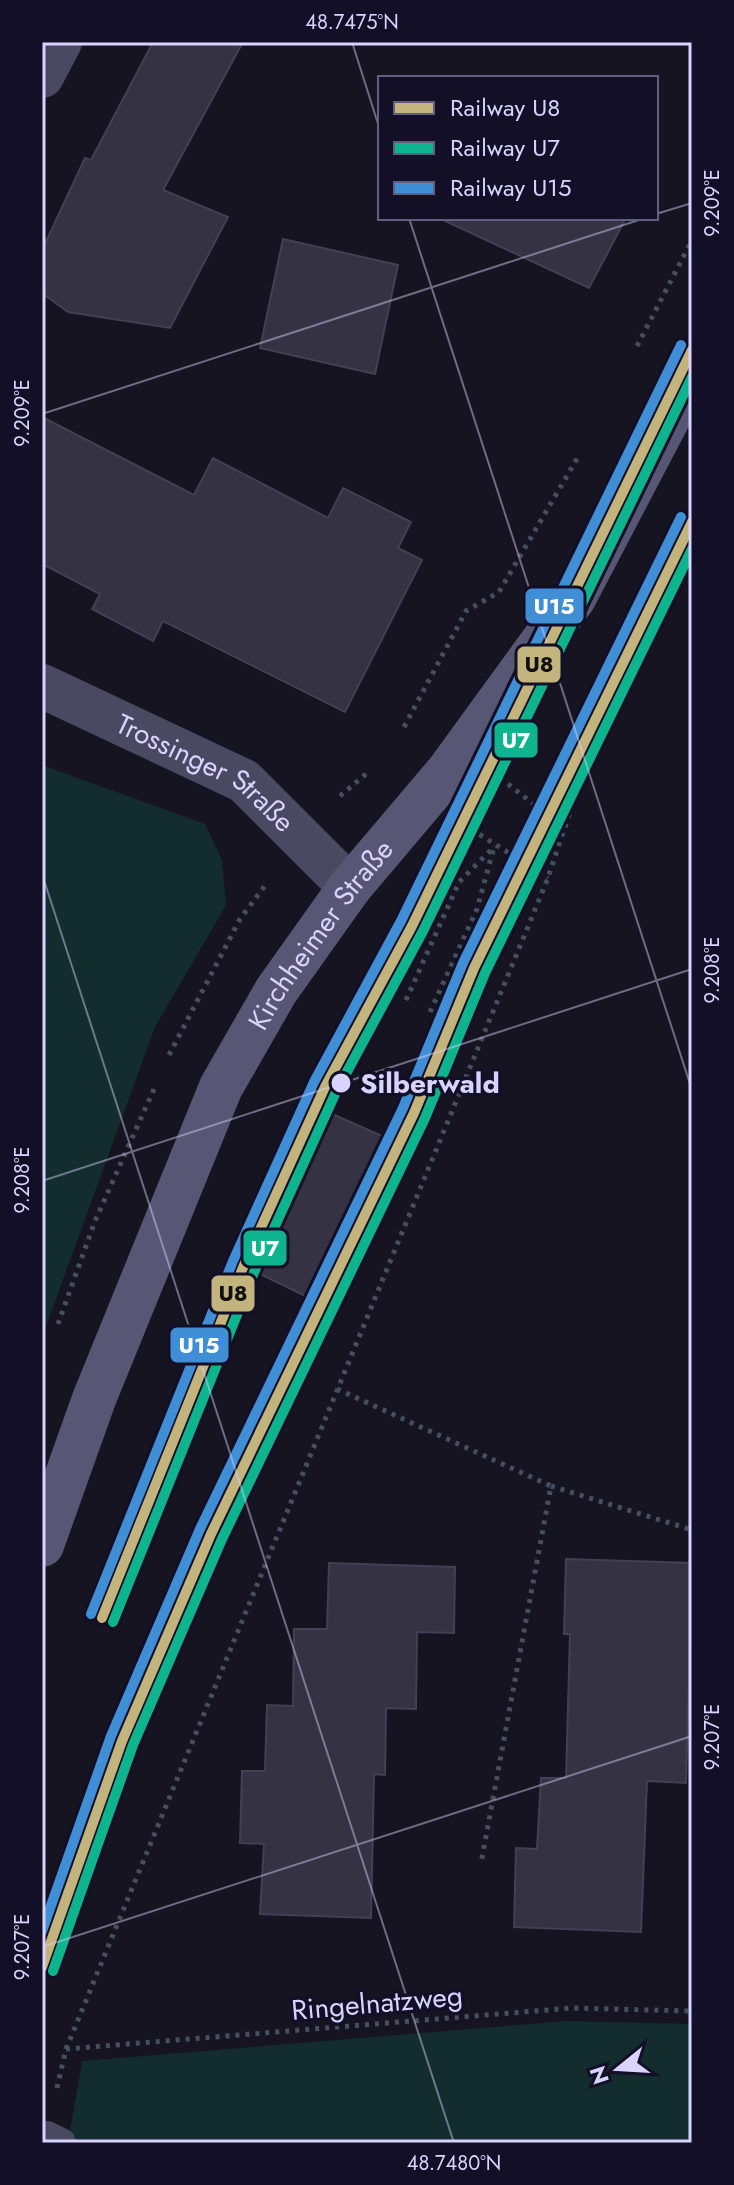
<svg xmlns="http://www.w3.org/2000/svg" width="734" height="2185" viewBox="0 0 734 2185" font-family="Jost,sans-serif">
	<style>
		.green { fill: #132c2d }
		.building { fill: #343243; stroke: #433f54; stroke-width: 2 }
		.lines { fill: none; stroke-linecap: round; stroke-linejoin: round }
		.path { stroke: #44505f; stroke-width: 5; stroke-dasharray: 4 6; stroke-linecap: butt }
		.service { stroke: #4a4962; stroke-width: 30 }
		.minor { stroke: #4a4962; stroke-width: 44 }
		.secondary { stroke: #575674; stroke-width: 44 }
		.rail-1-casing { stroke: #130f26; stroke-width: 16 }
		.rail-2-casing { stroke: #130f26; stroke-width: 16 }
		.rail-3-casing { stroke: #130f26; stroke-width: 16 }
		.rail-1 { stroke: #c3b47d; stroke-width: 10 }
		.rail-2 { stroke: #0eb48d; stroke-width: 10 }
		.rail-3 { stroke: #408ed5; stroke-width: 10 }
		.ticks { fill: none; stroke: #d9d4ff; stroke-width: 2; stroke-opacity: 0.45 }
		.stop-dot { fill: #d9d4ff; stroke: #130f26; stroke-width: 3 }
		.labels { text-anchor: middle; dominant-baseline: central; stroke-width: 7; stroke-linejoin: round; paint-order: stroke }
		.street-label { font-size: 28px; fill: #d9d4ff; stroke: #130f26 }
		.stop-label { font-size: 28px; font-weight: bold; fill: #d9d4ff; stroke: #130f26; text-anchor: start }
		.line-badge { stroke: #130f26; stroke-width: 3 }
		.badge-label { font-size: 22px; text-anchor: middle; font-weight: bold; fill: #fff }
		.pale-badge-label { font-size: 22px; text-anchor: middle; font-weight: bold; fill: #111 }
		.neatline { fill: none; stroke: #d9d4ff; stroke-width: 3 }
		.ticks-label { font-size: 20px; text-anchor: middle; fill: #d9d4ff }
	</style>
	<rect width="100%" height="100%" fill="#161421"/>
	<g class="green">
		<path d="M42 765 205 824 222 860 226 905 155 1027 42 1337Z"/>
		<path d="M567 2021 692 2024V2143H68L82 2061Z"/>
	</g>
	<g class="building">
		<path d="M153 42H243L163 190 228 217 170 328 68 312 42 293V250L85 158 91 160Z"/>
		<path d="M439 218H626L589 288Z"/>
		<path d="M283 239 398 265 375 374 260 348Z"/>
		<path d="M42 417 194 495 213 458 328 518 343 488 411 522 398 548 422 560 345 712 163 621 153 641 92 609 100 594 42 564Z"/>
		<path d="M330 1113 382 1136 307 1297 258 1273Z"/>
		<path d="M566 1559 692 1563 686 1783 647 1781 641 1932 514 1927 516 1848 537 1849 541 1778H566L570 1634H564Z"/>
		<path d="M329 1563 455 1567 454 1633 417 1632 416 1709 386 1708 385 1775 374 1774 371 1918 260 1914 264 1844 240 1843 242 1771H265L267 1705 293 1706 294 1629H327Z"/>
	</g>
	<g class="lines">
		<g class="path">
			<path d="M691 42 692 43"/>
			<path d="M637 346 692 240"/>
			<path d="M404 727 466 611 499 592 578 457"/>
			<path d="M508 784 564 828"/>
			<path d="M340 796 366 774"/>
			<path d="M471 829 548 878"/>
			<path d="M406 1000 459 882 495 846"/>
			<path d="M430 1012 477 909 494 847"/>
			<path d="M169 1055 240 919 267 883"/>
			<path d="M58 1324 95 1221 154 1089"/>
			<path d="M337 1389 551 1486 481 1863"/>
			<path d="M551 1486 692 1530"/>
			<path d="M66 2049 572 2008 692 2011"/>
			<path d="M57 2088 66 2049 548 878C586 757 640 639 692 523"/>
		</g>
		<path class="service" d="M47 2136 61 2143"/>
		<g class="minor">
			<path d="M42 76 60 42"/>
			<path id="s1" d="M42 686 244 781 350 887"/>
		</g>
		<path class="secondary" id="s2" d="M42 1545 94 1399 221 1087 276 991 350 887 449 770 574 598 692 373"/>
		<g class="rail-1-casing">
			<g id="rail-1">
				<path d="M102 1618 244 1265 325 1087 412 926 692 350"/>
				<path d="M42 1967 122 1741 211 1534 414 1113 474 968 692 522"/>
			</g>
		</g>
		<g class="rail-2-casing">
			<g id="rail-2">
				<path d="M113 1622 255 1270 336 1092 423 931 692 377"/>
				<path d="M53 1971 133 1745 222 1539 425 1118 485 973 692 549"/>
			</g>
		</g>
		<g class="rail-3-casing">
			<g id="rail-3">
				<path d="M91 1614 233 1261 314 1082 401 921 681 345"/>
				<path d="M42 1931 111 1736 200 1529 403 1108 463 963 681 517"/>
			</g>
		</g>
		<use href="#rail-1" class="rail-1"/>
		<use href="#rail-2" class="rail-2"/>
		<use href="#rail-3" class="rail-3"/>
	</g>
	<path class="ticks" d="M352 42 380 130M656 214 692 203M409 218 692 1090M42 414 645 218M42 874 454 2143M42 1181 692 969M42 1947 692 1736"/>
	<circle class="stop-dot" cx="341" cy="1083" r="11"/>
	<g class="labels">
		<g class="street-label">
			<text stroke="none"><textPath href="#s1" startOffset="186">Trossinger Straße</textPath></text>
			<text stroke="none"><textPath href="#s2" startOffset="674">Kirchheimer Straße</textPath></text>
			<text transform="translate(377 2003) rotate(-5)">Ringelnatzweg</text>
		</g>
		<g class="stop-label">
			<text x="360" y="1083">Silberwald</text>
		</g>
	</g>
	<g class="line-badge">
		<rect x="524" y="587" width="61" height="38" rx="8" fill="#408ed5"/>
		<rect x="516" y="645" width="46" height="39" rx="8" fill="#c3b47d"/>
		<rect x="493" y="721" width="46" height="38" rx="8" fill="#0eb48d"/>
		<rect x="242" y="1229" width="46" height="38" rx="8" fill="#0eb48d"/>
		<rect x="210" y="1274" width="46" height="39" rx="8" fill="#c3b47d"/>
		<rect x="169" y="1326" width="61" height="38" rx="8" fill="#408ed5"/>
	</g>
	<g class="badge-label">
		<text x="554" y="614">U15</text>
		<text x="516" y="748">U7</text>
		<text x="265" y="1256">U7</text>
		<text x="199" y="1353">U15</text>
	</g>
	<g class="pale-badge-label">
		<text x="539" y="672">U8</text>
		<text x="233" y="1301">U8</text>
	</g>
	<rect width="734" height="2185" fill="none" stroke="#130f26" stroke-width="88"/>
	<rect x="378" y="76" width="280" height="144" fill="#130f26" stroke="#625e7d" stroke-width="2"/>
	<rect x="394" y="102" width="40" height="12" fill="#c3b47d" stroke="#625e7d" stroke-width="2"/>
	<text x="450" y="116" font-size="24" fill="#d9d4ff">Railway U8</text>
	<rect x="394" y="142" width="40" height="12" fill="#0eb48d" stroke="#625e7d" stroke-width="2"/>
	<text x="450" y="156" font-size="24" fill="#d9d4ff">Railway U7</text>
	<rect x="394" y="182" width="40" height="12" fill="#408ed5" stroke="#625e7d" stroke-width="2"/>
	<text x="450" y="196" font-size="24" fill="#d9d4ff">Railway U15</text>
	<g transform="translate(618 2069) rotate(252)" stroke="#130f26" stroke-width="6" paint-order="stroke">
	<path d="M0-6L14 30L0 20L-14 30Z" fill="#d9d4ff"/>
	<text y="-12" font-size="22" font-weight="bold" text-anchor="middle" fill="#d9d4ff">N</text>
	</g>
	<rect x="44" y="44" width="646" height="2097" class="neatline"/>
	<g class="ticks-label">
		<text x="352" y="29">48.7475°N</text>
		<text transform="translate(712 203) rotate(-90)" y="7">9.209°E</text>
		<text transform="translate(22 413) rotate(-90)" y="7">9.209°E</text>
		<text transform="translate(712 970) rotate(-90)" y="7">9.208°E</text>
		<text transform="translate(22 1180) rotate(-90)" y="7">9.208°E</text>
		<text transform="translate(712 1737) rotate(-90)" y="7">9.207°E</text>
		<text transform="translate(22 1947) rotate(-90)" y="7">9.207°E</text>
		<text x="454" y="2170">48.7480°N</text>
	</g>
</svg>
